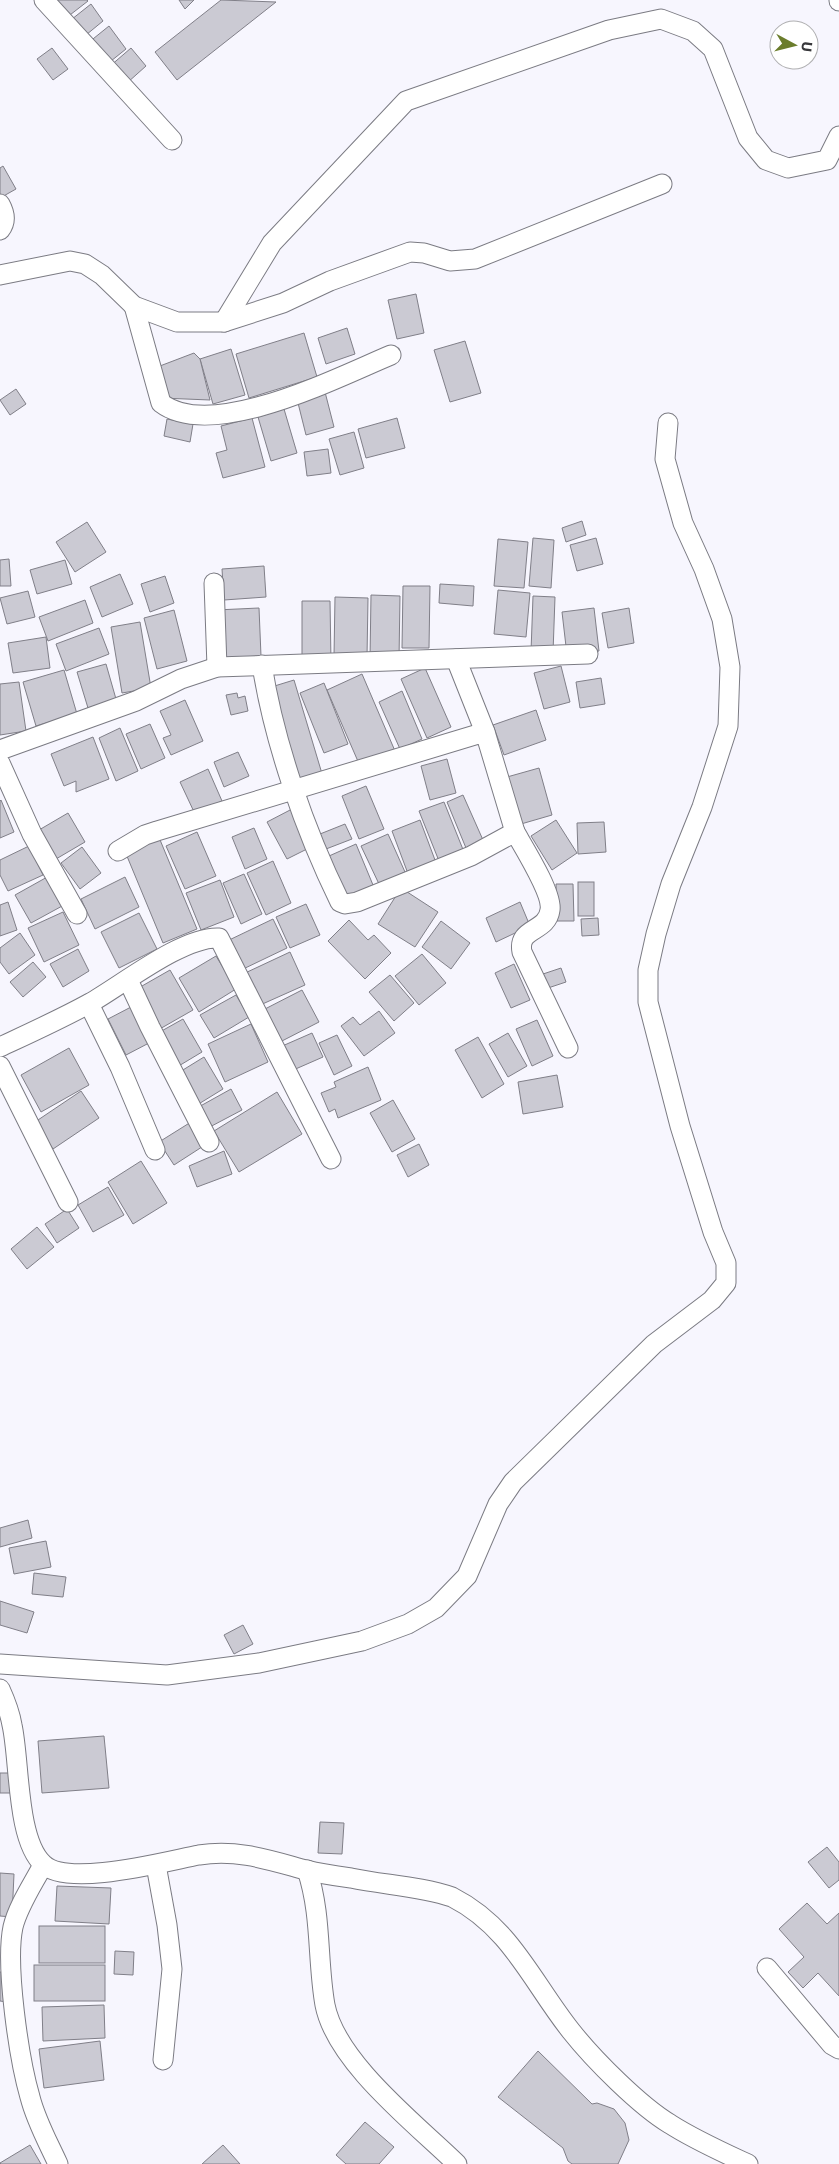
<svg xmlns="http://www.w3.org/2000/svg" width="839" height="2164" viewBox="0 0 839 2164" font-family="Commissioner,sans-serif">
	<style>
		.building { fill: #cbcad3; stroke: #807f88 }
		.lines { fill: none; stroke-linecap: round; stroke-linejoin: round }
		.minor-casing { stroke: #7b7b83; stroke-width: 21 }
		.minor { stroke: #fff; stroke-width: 19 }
	</style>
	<rect width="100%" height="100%" fill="#f7f6fe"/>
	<g class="building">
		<path d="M58 0H87L88 1 57 25 45 10Z"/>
		<path d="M179 0H194L185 9Z"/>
		<path d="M221 0 276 2 177 80 155 52Z"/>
		<path d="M91 4 103 21 75 44 62 27Z"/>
		<path d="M109 26 126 49 101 69 83 47Z"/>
		<path d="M52 48 68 69 53 80 37 59Z"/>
		<path d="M131 48 146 66 118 91 102 73Z"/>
		<path d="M3 166 16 189 0 198V168Z"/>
		<path d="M416 294 424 333 397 339 388 300Z"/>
		<path d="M347 328 355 354 326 364 318 338Z"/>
		<path d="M304 333 317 377 249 398 236 354Z"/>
		<path d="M465 341 481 393 450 402 434 350Z"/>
		<path d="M231 349 245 395 213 404 200 359Z"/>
		<path d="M194 353 200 359 210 400 161 398 152 369Z"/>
		<path d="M16 389 26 404 10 415 0 400Z"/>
		<path d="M325 392 334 427 306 435 297 399Z"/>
		<path d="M284 409 297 453 271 461 258 417Z"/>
		<path d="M252 418 265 467 223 478 216 453 227 450 221 426Z"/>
		<path d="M397 418 405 448 366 458 358 429Z"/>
		<path d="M167 419 193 424 190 442 164 436Z"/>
		<path d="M354 432 364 468 340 475 329 439Z"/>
		<path d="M328 449 331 473 307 476 304 452Z"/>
		<path d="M582 521 586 535 566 542 562 528Z"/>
		<path d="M87 522 106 552 75 572 56 542Z"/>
		<path d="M533 538 554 540 551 588 529 586Z"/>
		<path d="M596 538 603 564 577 571 570 545Z"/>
		<path d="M498 539 528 542 524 588 494 586Z"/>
		<path d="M9 559 11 586H0V560Z"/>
		<path d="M65 560 72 584 37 594 30 570Z"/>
		<path d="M264 566 266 597 224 600 222 569Z"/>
		<path d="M120 574 133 604 102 617 90 587Z"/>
		<path d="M165 576 174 603 150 612 141 584Z"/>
		<path d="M440 584 474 586 473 606 439 603Z"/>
		<path d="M403 586H430L429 648H402Z"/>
		<path d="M498 590 530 593 526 637 494 634Z"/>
		<path d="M28 591 35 617 7 624 0 598Z"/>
		<path d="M371 595 400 596 399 659H370Z"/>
		<path d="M533 596 555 597 553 653 531 652Z"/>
		<path d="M335 597 368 598 367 657 334 656Z"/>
		<path d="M85 600 93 623 48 641 39 617Z"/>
		<path d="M302 601H330L331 662H302Z"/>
		<path d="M259 608 261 656 219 658 216 610Z"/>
		<path d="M594 608 599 651 567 655 562 612Z"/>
		<path d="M629 608 634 643 608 648 602 613Z"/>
		<path d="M174 610 187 661 157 669 144 618Z"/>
		<path d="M140 622 151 688 122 693 111 627Z"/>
		<path d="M99 628 109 654 66 671 56 644Z"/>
		<path d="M46 637 50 668 13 673 8 643Z"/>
		<path d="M106 664 116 699 88 708 77 672Z"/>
		<path d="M561 666 570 702 544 709 534 673Z"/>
		<path d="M425 668 451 727 427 738 401 679Z"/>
		<path d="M64 670 77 714 36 726 23 682Z"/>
		<path d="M362 674 395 751 360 766 327 690Z"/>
		<path d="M601 678 605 704 580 708 576 682Z"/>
		<path d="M294 680 323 777 297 785 268 688Z"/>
		<path d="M19 682 26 731 0 735V684Z"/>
		<path d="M324 683 348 744 324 753 300 693Z"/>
		<path d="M402 691 422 739 400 749 379 702Z"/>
		<path d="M237 693 238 698 245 696 248 711 231 715 226 695Z"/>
		<path d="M185 700 203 741 171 755 163 738 171 735 160 711Z"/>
		<path d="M536 710 546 740 504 755 493 725Z"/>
		<path d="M150 724 165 758 141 769 126 734Z"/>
		<path d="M120 728 138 771 116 781 99 738Z"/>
		<path d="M93 737 109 779 76 792V781L64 786 51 754Z"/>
		<path d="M238 752 249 776 224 787 214 762Z"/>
		<path d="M447 759 456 793 430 800 421 766Z"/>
		<path d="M539 768 552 815 521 824 507 777Z"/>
		<path d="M208 769 222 801 195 814 180 782Z"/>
		<path d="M366 786 384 829 359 839 342 796Z"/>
		<path d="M463 795 483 840 466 848 447 802Z"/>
		<path d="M1 800 14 832 0 838V801Z"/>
		<path d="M444 802 464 852 439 861 419 811Z"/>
		<path d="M292 809 311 847 287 859 267 822Z"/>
		<path d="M68 813 85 842 56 859 39 830Z"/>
		<path d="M420 820 438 868 410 879 392 831Z"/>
		<path d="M556 820 577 853 552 870 531 836Z"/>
		<path d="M604 822 606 852 578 854 577 823Z"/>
		<path d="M345 824 352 839 326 849 320 834Z"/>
		<path d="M254 828 267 859 245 869 232 837Z"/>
		<path d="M197 832 216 876 185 889 166 846Z"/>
		<path d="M388 834 405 872 379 884 361 846Z"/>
		<path d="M158 835 197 929 163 943 124 849Z"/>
		<path d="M356 844 373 885 346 897 329 856Z"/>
		<path d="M29 846 43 875 8 891 0 875V860Z"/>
		<path d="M82 847 101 873 80 889 61 863Z"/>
		<path d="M273 861 291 903 266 915 247 873Z"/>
		<path d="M244 874 262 914 241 924 223 883Z"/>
		<path d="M49 876 64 905 31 923 15 895Z"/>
		<path d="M125 877 139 907 95 929 81 899Z"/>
		<path d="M220 880 234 917 201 930 186 893Z"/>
		<rect x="578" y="882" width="16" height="34"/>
		<path d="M556 884H573L574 921H557Z"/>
		<path d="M401 888 438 912 415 947 378 924Z"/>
		<path d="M8 902 17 930 0 936V905Z"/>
		<path d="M520 902 530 926 496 942 486 918Z"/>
		<path d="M306 904 320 935 290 948 276 917Z"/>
		<path d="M63 912 79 945 44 962 28 928Z"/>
		<path d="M139 913 157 949 119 968 101 932Z"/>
		<path d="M598 918 599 935 582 936 581 919Z"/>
		<path d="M273 919 287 948 239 971 225 942Z"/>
		<path d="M349 920 368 940 374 935 391 953 365 979 328 941Z"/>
		<path d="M441 921 470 943 451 969 422 947Z"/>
		<path d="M20 933 35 955 9 974 0 962V948Z"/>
		<path d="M78 949 89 971 63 987 50 964Z"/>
		<path d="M290 952 305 985 258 1006 243 974Z"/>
		<path d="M422 954 446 983 419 1005 395 976Z"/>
		<path d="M216 956 236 989 199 1012 179 978Z"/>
		<path d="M33 962 46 977 23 997 10 982Z"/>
		<path d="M514 964 530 1000 511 1008 495 973Z"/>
		<path d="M561 968 566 982 542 990 537 976Z"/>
		<path d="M170 970 193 1010 158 1030 135 990Z"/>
		<path d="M390 975 414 1003 394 1021 369 992Z"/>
		<path d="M302 990 319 1022 280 1042 263 1010Z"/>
		<path d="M236 995 249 1017 214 1038 200 1015Z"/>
		<path d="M131 1007 149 1043 126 1055 108 1019Z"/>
		<path d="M379 1011 395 1033 364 1056 341 1026 353 1017 360 1025Z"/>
		<path d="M183 1019 202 1052 177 1067 158 1033Z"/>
		<path d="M537 1020 553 1056 532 1066 516 1029Z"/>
		<path d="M251 1024 268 1062 225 1082 208 1044Z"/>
		<path d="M312 1033 323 1057 291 1071 280 1047Z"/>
		<path d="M508 1033 527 1066 508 1077 489 1044Z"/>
		<path d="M337 1035 352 1066 334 1075 319 1043Z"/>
		<path d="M478 1037 504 1084 482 1098 455 1050Z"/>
		<path d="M69 1048 89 1085 41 1112 21 1075Z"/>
		<path d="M204 1057 223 1089 197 1105 178 1073Z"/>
		<path d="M368 1067 381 1100 338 1118 335 1109 329 1112 321 1093 336 1087 334 1082Z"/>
		<path d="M557 1075 563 1107 523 1114 518 1082Z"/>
		<path d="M231 1089 242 1110 206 1129 195 1109Z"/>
		<path d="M81 1091 99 1118 53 1149 35 1122Z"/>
		<path d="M277 1092 302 1134 239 1172 214 1131Z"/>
		<path d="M393 1100 415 1139 392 1152 370 1113Z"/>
		<path d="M191 1122 205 1145 174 1165 159 1142Z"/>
		<path d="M419 1144 429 1165 408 1177 397 1155Z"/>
		<path d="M224 1151 232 1174 197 1187 189 1166Z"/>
		<path d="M141 1161 167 1203 133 1224 108 1182Z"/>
		<path d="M108 1187 124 1215 93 1232 78 1205Z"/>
		<path d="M67 1209 79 1228 57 1243 45 1224Z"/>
		<path d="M37 1227 54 1247 27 1269 11 1249Z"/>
		<path d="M28 1520 32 1538 0 1547V1528Z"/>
		<path d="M46 1541 51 1567 14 1574 9 1548Z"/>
		<path d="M34 1573 66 1577 63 1597 32 1594Z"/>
		<path d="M0 1601 34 1612 27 1633 0 1625Z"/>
		<path d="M243 1625 253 1644 234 1654 224 1635Z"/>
		<path d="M104 1736 109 1788 42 1793 38 1741Z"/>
		<rect x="0" y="1773" width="12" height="20"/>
		<path d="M320 1822 344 1823 342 1854 318 1853Z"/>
		<path d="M827 1847 839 1862V1880L829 1888 808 1862Z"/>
		<path d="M0 1873 14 1874 12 1917 0 1916Z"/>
		<path d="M57 1886 111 1888 109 1924 55 1921Z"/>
		<path d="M807 1903 827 1924 839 1913V1996L818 1973 803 1988 788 1972 804 1957 779 1929Z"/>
		<rect x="39" y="1926" width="66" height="37"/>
		<path d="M115 1951 134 1952 133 1975 114 1974Z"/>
		<rect x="34" y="1965" width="71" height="36"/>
		<path d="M0 1972H9L7 2002 0 2001Z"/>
		<path d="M104 2005 105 2038 43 2041 42 2007Z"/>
		<path d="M100 2041 104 2080 44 2088 39 2049Z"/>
		<path d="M538 2051 592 2104 597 2103 614 2109 625 2123 629 2140 618 2164H572L568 2161 563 2148 498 2097Z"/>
		<path d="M365 2122 394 2147 379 2164H346L336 2155Z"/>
		<path d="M30 2145 41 2164H1L0 2163Z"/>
		<path d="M223 2145 240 2164H202Z"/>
	</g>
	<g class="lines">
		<g class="minor-casing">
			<g id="minor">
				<path d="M44 0 172 140"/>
				<path d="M839 0V1"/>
				<path d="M0 204C5 213 7 221 0 230"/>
				<path d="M0 275 70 261 85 264 102 275 134 306 177 322H224L283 303 330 281 410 252 424 253 450 261 475 259 662 184"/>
				<path d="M134 306 161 403C212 442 338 377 391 355"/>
				<path d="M224 322 272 243 406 101 609 30 661 19 693 31 713 49 748 138 766 160 788 168 827 160 839 136"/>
				<path d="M214 583 217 667"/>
				<path d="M456 659 485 732"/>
				<path d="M262 665C274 742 305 831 340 902L345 904 357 902 471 856 515 832C524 848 553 894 550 910 547 933 517 927 522 952L568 1048"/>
				<path d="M0 750 136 701 181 679 217 667 588 654"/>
				<path d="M0 763 32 834 77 914"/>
				<path d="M118 851 145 835 157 831 485 732 515 832"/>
				<path d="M128 980 150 1027 209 1142"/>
				<path d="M89 1004 120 1067 155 1150"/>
				<path d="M0 1047C30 1033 61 1019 90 1003 122 985 183 936 219 938L331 1159"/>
				<path d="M0 1066 68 1202"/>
				<path d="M0 1664 167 1675 259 1663 362 1641 408 1624 436 1608 467 1576 498 1504 513 1482 654 1344 712 1300 726 1283V1263L713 1232 680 1126 648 1002V970L656 934 671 884 702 807 728 726 730 667 722 619 704 569 683 523 665 459 668 423"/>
				<path d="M0 1689C5 1700 10 1713 12 1725 20 1760 16 1839 43 1864 67 1888 167 1861 199 1855 238 1849 269 1860 306 1870 321 1874 336 1876 351 1878 384 1885 420 1886 452 1897 511 1927 532 1982 571 2031 594 2060 640 2106 670 2124 695 2140 722 2152 748 2164"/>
				<path d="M43 1865C33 1884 18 1906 13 1927 5 1965 19 2059 30 2097 36 2121 48 2142 58 2164"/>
				<path d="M156 1865 167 1925 172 1969 163 2060"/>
				<path d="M307 1870C322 1915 317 1960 325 2005 336 2062 416 2124 457 2164"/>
				<path d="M767 1968 832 2045 839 2049"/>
			</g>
		</g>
		<use href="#minor" class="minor"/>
	</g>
	<g transform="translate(794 45) rotate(97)"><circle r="24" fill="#ffffff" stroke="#afafb1"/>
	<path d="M0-4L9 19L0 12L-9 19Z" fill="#6b7d2c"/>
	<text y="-8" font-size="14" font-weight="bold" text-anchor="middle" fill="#38383b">U</text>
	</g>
</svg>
